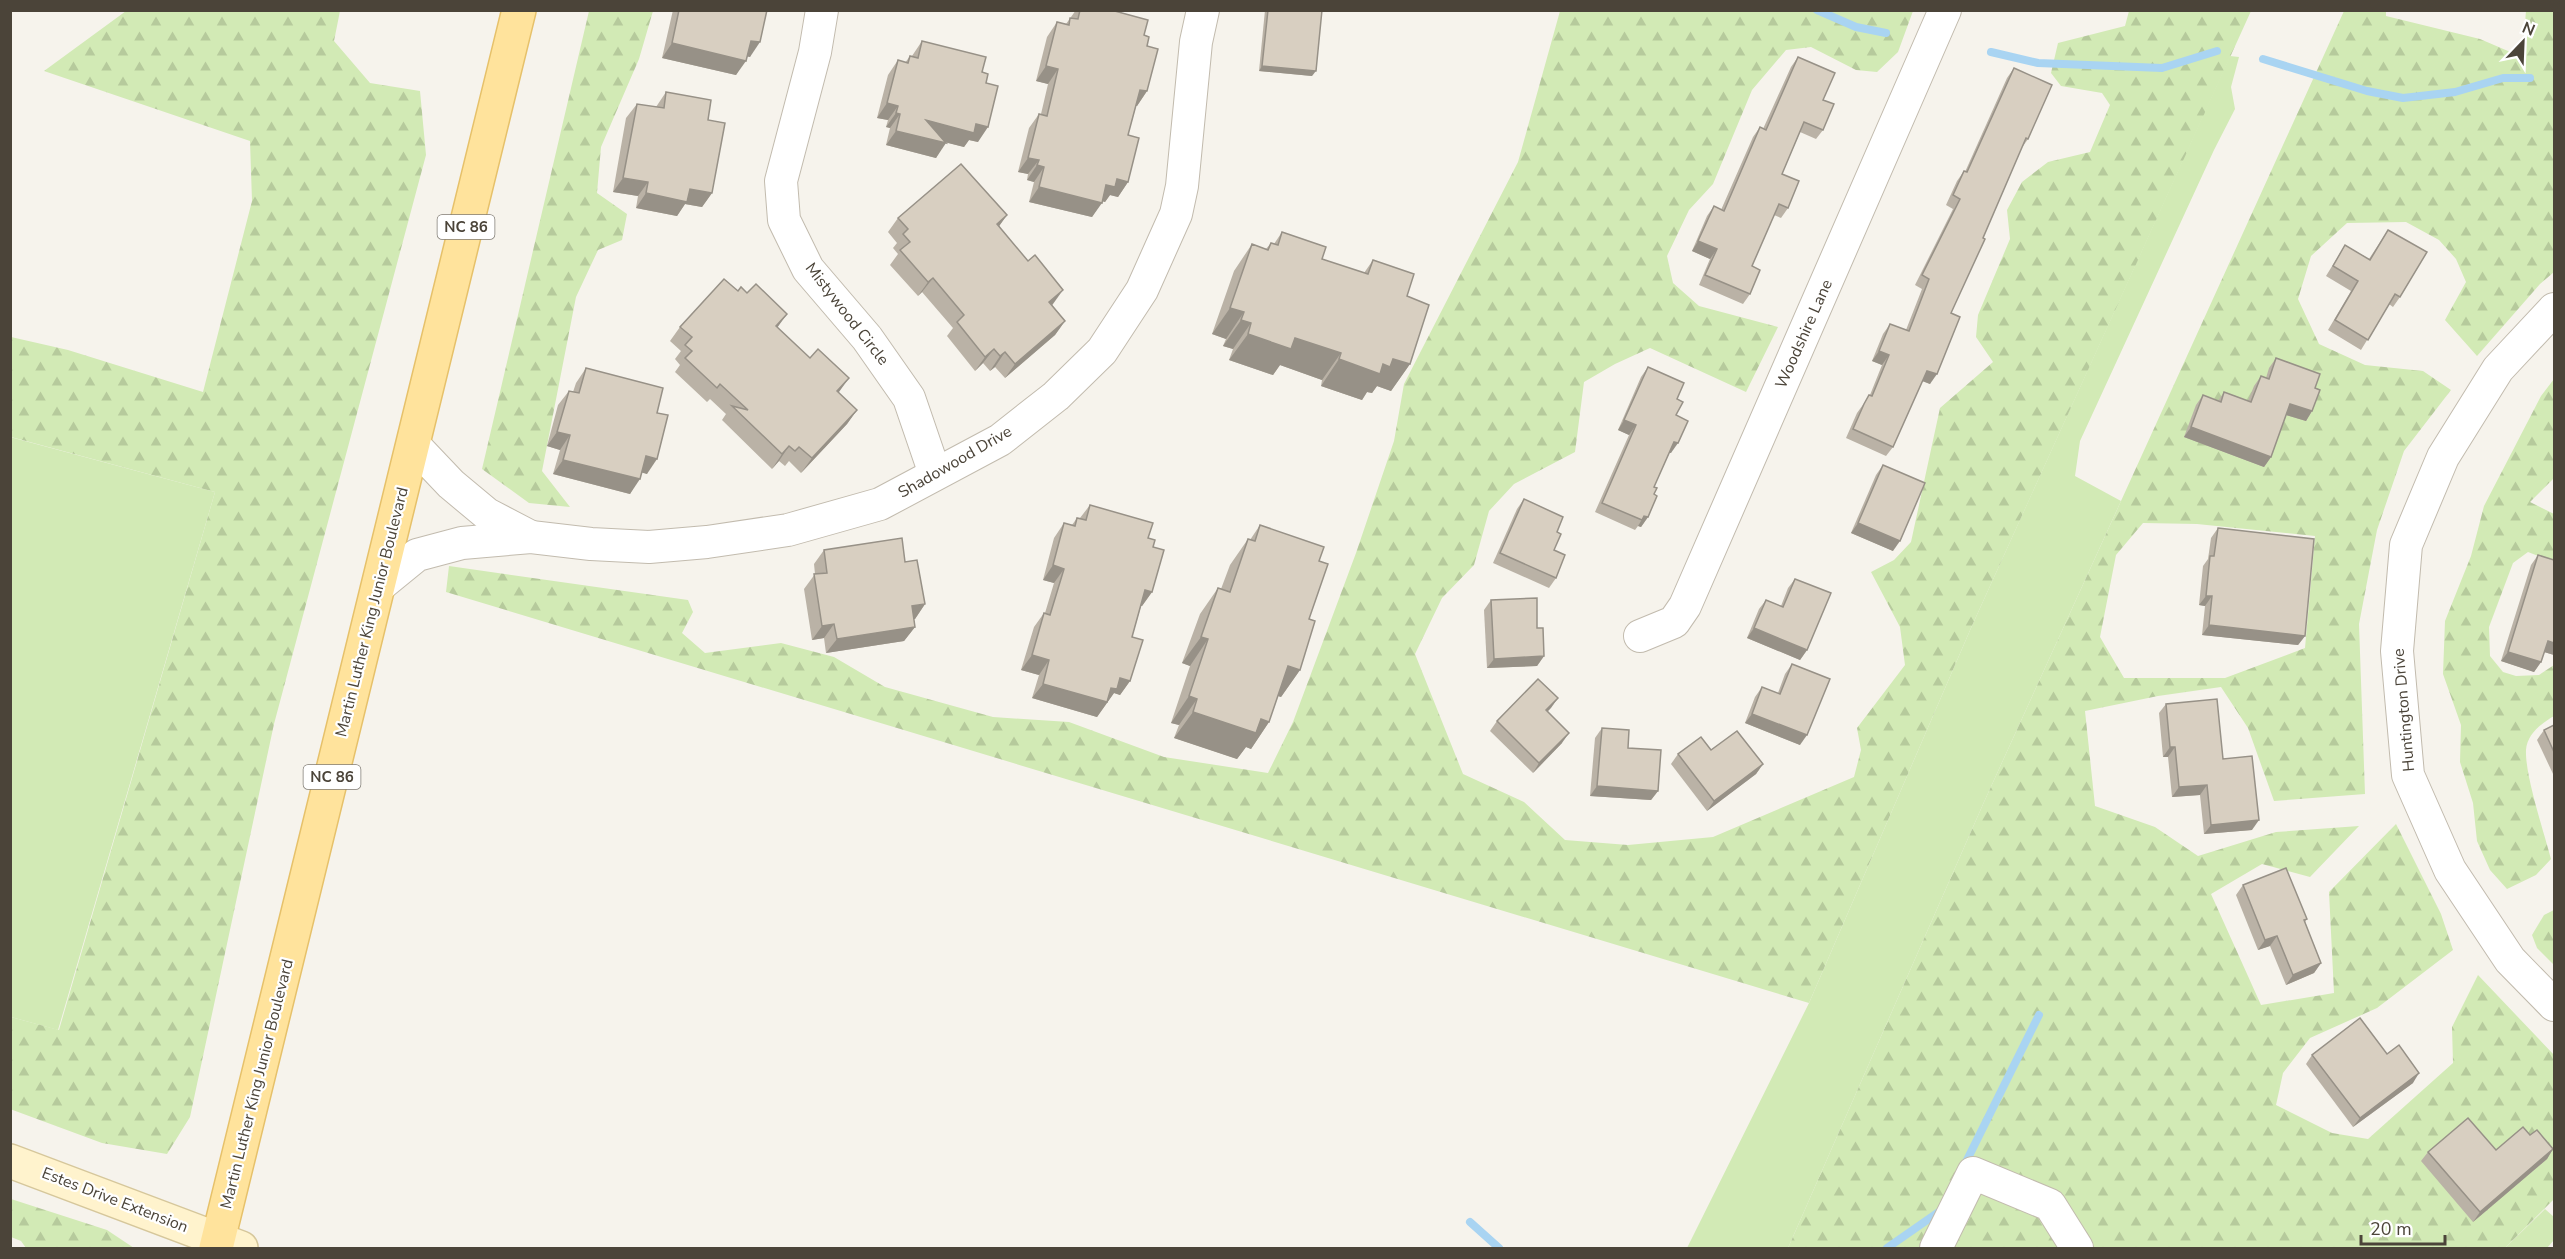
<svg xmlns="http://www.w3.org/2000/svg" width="2565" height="1259" viewBox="0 0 2565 1259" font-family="'Nunito Sans',sans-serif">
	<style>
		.grass { fill: #d2eab5 }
		.forest { fill: url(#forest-firs); fill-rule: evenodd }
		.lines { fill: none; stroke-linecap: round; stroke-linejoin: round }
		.stream { stroke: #a9d4f2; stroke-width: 8 }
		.minor-casing { stroke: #c2bbae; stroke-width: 34 }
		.secondary-casing { stroke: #d6c79b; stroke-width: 36 }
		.primary-casing { stroke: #e6c16a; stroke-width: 36 }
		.minor { stroke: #fff; stroke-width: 32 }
		.secondary { stroke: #fff3cd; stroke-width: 33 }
		.primary { stroke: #ffe39c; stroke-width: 33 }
		.wall { fill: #bab2a6 }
		.shaded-wall { fill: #979187 }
		.building { fill: #d8cfc1; stroke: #979187; stroke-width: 1.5 }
		.labels { text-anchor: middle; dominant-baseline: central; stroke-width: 4.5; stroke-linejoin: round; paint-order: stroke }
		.shield { fill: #fff; stroke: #817c74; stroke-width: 1.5 }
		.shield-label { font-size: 15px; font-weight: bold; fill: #4b4439 }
		.street-label { font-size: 16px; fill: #4b4439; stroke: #fff }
	</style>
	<defs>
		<pattern id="forest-firs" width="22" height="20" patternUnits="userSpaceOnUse" patternTransform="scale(1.5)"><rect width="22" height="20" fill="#d2eab5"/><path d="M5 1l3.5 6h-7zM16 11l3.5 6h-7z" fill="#b6ca9c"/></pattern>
	</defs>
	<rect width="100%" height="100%" fill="#f6f3ec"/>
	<g class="grass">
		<path d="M2230 56 2239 57 2231 87 2235 109 2214 150 2080 441 2075 476 2121 501 1984 802 1788 1248H1687L1809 1003 1971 628Z"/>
		<path d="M10 437 215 492 58 1030 11 1017Z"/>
		<path d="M2545 1209 2554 1217V1240L2547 1248H2505Z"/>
	</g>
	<g class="forest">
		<path d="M126 11H340L334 41 370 83 420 91 426 155 274 724 190 1117 167 1154 102 1143 10 1109 11 1017 59 1030 215 492 11 437V337L68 350 203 392 252 201 250 141 44 71Z"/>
		<path d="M589 11H653L639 59 601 147 597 193 627 214 622 240 598 250 576 297 542 471 570 507 529 503 482 469Z"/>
		<path d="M1560 11H1913L1898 52 1877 72 1856 70 1811 47 1786 50 1752 90 1713 184 1689 210 1667 256 1673 283 1699 306 1778 327 1746 392 1650 348 1615 364 1584 382 1575 452 1514 484 1489 511 1474 565 1442 598 1415 654 1463 774 1524 802 1565 840 1628 845 1713 837 1854 777 1861 750 1857 728 1905 665 1900 627 1871 572 1894 560 1911 542 1940 408 1993 362 1976 337 1978 315 2010 239 2007 210 2022 182 2048 162 2090 152 2110 105 2102 93 2061 86 2051 73 2058 43 2125 26 2129 11H2251L1971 628 1809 1003 446 592 449 566 688 600 693 612 682 633 705 653 781 643 834 657 885 687 993 717 1069 722 1164 757 1268 773 1293 722 1356 553 1394 441 1404 384 1518 162Z"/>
		<path d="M2344 11H2386V16L2480 39 2522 57 2526 11H2554V272L2540 284 2477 356 2445 320 2466 282 2456 259 2439 240 2406 222 2347 223 2311 256 2298 299 2319 344 2365 365 2423 371 2451 390 2404 451 2377 530 2359 624 2365 794 2274 801 2248 728 2221 687 2158 696 2085 711 2095 806 2155 827 2198 856 2276 832 2359 826 2310 877 2262 864 2211 894 2261 1005 2334 993 2329 892 2396 824 2441 914 2453 950 2377 1008 2310 1038 2283 1073 2276 1105 2332 1133 2368 1139 2453 1063 2452 1027 2478 975 2554 1055V1199L2505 1248H1788L1984 802ZM2143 523 2197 524 2315 536 2305 648 2225 678H2124L2100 637 2116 555Z"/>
		<path d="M2554 379V478L2530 502 2554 514V562L2528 552 2513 563 2489 627 2490 656 2503 672 2516 676 2539 675 2554 665V716C2542 723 2527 734 2526 750 2525 776 2544 832 2551 859L2536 875 2507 889 2490 870 2477 841 2473 803 2460 762 2461 725 2443 674 2445 621 2471 556 2484 506 2541 396Z"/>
		<path d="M2554 910V965L2537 948 2532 935 2544 915Z"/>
		<path d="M11 1199 107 1230 134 1248H26L21 1241 11 1237Z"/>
	</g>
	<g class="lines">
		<g class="stream">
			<path d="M1817 10 1856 27 1886 33"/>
			<path d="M1991 52 2038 63 2162 68 2217 51"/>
			<path d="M2263 59 2367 91 2403 98 2455 92 2503 78H2530"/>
			<path d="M1963 1168 2039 1015"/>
			<path d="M1470 1222 1499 1248"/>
			<path d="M1887 1248 1943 1209"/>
		</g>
		<g class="minor-casing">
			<g id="minor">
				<path d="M822 10 815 52 781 181 784 220 808 269 867 338 909 398 935 474"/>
				<path d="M2554 309 2498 369 2443 457 2406 545 2397 651 2408 775 2450 870 2510 960 2554 1005"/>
				<path d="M413 444 451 484 487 514 531 537"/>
				<path d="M379 586 417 555 462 543 531 537 591 544 649 547 707 542 788 530 880 504 1000 440 1056 396 1102 351 1142 290 1176 214 1182 186 1196 42 1203 10"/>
				<path d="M1640 636 1674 622 1685 606 1945 10"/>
				<path d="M1936 1248 1973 1173 2050 1205 2077 1248"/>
			</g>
		</g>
		<g class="secondary-casing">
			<path id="secondary" d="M10 1161 241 1248"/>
		</g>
		<g class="primary-casing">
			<path id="primary" d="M216 1248 519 10"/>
		</g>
		<use href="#minor" class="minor"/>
		<use href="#secondary" class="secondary"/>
		<use href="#primary" class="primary"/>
	</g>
	<g class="wall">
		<path d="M673 10H767L750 57 747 56 736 75 662 58Z"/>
		<path d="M1076 10H1111L1144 35 1147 46V91L1137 106H1136L1128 135V182L1118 197 1110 195 1105 202 1102 201 1092 217 1029 202 1034 182 1027 180 1028 174 1018 172 1029 128 1039 114H1041L1048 84 1036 81 1047 37 1057 22 1066 24Z"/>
		<path d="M1265 10H1322L1312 76 1259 71Z"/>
		<path d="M922 41 982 72 986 83 978 142 969 140 964 147 945 142 936 158 886 145 890 128 886 127 888 120 877 118 888 75 898 60 905 63 910 56H912Z"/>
		<path d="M1798 57 1823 100V130L1816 139 1800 132 1782 174 1788 208 1781 218 1774 215 1752 266 1750 294 1743 304 1699 285 1710 259 1692 251 1707 216 1714 206 1721 210 1753 137 1760 127 1763 129 1791 67Z"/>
		<path d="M2014 68 2028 139 2021 149 1951 313 1930 384 1922 381 1893 447 1886 456 1846 438 1857 413 1870 395 1882 365 1872 361 1883 334 1890 324 1906 330 1922 289 1915 285 1953 209 1946 205 1957 181 1964 171 1965 172 2007 78Z"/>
		<path d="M666 92 708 120 712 193 702 207 685 204 677 216 636 208 638 196 613 192 626 118 637 104 656 107Z"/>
		<path d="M1007 215 999 226 1053 304 1052 305 1065 321 1055 335 1005 378 995 367 990 371 983 363 975 371 947 336 953 328 922 292 918 296 890 265 898 254 893 248 897 243 888 232 898 218Z"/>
		<path d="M2388 230 2400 297 2393 307 2389 304 2361 350 2328 330 2351 291 2326 276 2345 245 2369 259Z"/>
		<path d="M1282 232 1322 259 1364 273 1373 260 1407 296 1410 364 1391 391 1377 386 1372 393 1367 392 1362 400 1321 386 1322 380 1280 365 1273 375 1229 360 1233 349 1223 346 1226 339 1212 334 1234 271 1252 244 1266 249 1271 243 1274 244Z"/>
		<path d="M680 327 778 328 839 393 857 410 847 424 801 473 789 461 785 466 779 461 772 469 722 420 726 414 710 399 707 402 675 372 680 365 675 359 681 351 670 341Z"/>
		<path d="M2276 358 2315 388 2312 411 2306 421 2286 415 2271 457 2264 467 2184 437 2196 405 2203 395 2218 401 2224 392 2248 401 2254 386 2261 376 2266 378 2269 368Z"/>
		<path d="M1648 367 1677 399 1676 415 1671 453H1669L1654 487V494L1648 517 1641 527 1638 526 1635 530 1595 512 1629 435 1618 430 1641 377Z"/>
		<path d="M586 368 657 413 647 474 642 472 630 494 553 474 560 450 547 446 558 405 569 391 573 392 576 383Z"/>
		<path d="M1883 465 1893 551 1851 533 1876 475Z"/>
		<path d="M1524 499 1554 550 1556 578 1549 588 1493 563 1517 509Z"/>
		<path d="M1090 505 1148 538 1153 547 1152 592 1142 606H1141L1132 637 1130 681 1120 695 1114 693 1097 717 1032 698 1039 675 1021 670 1034 627 1044 613H1045L1054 583 1043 580 1054 538 1064 523 1072 525 1077 518H1080Z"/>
		<path d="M1260 525 1319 561 1300 670 1281 697 1278 696 1269 722 1251 749 1246 747 1237 759 1174 738 1179 725 1171 723 1190 666 1182 663 1200 614 1218 588 1221 589 1230 565 1248 539 1250 540Z"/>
		<path d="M2218 528 2305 636 2298 645 2202 635 2205 606 2199 605 2203 566 2208 559 2211 538Z"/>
		<path d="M824 550 905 562 925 604 915 619H913L915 627 904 641 826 653 824 638 812 640 804 589 815 574 814 564Z"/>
		<path d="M2538 555 2554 560V655L2544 652 2541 662 2534 672 2501 661 2531 565Z"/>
		<path d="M1795 579 1807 650 1800 660 1747 638 1759 609 1766 600 1781 606 1788 588Z"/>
		<path d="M1491 600 1537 628 1544 656 1537 666 1487 668 1484 610Z"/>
		<path d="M1792 664 1800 745 1745 723 1755 697 1762 687 1778 693 1785 674Z"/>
		<path d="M1558 698 1548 711 1562 743 1533 773 1490 731 1497 721Z"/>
		<path d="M2166 704 2223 759 2252 830 2204 834 2200 795 2172 797 2168 757H2163L2159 713Z"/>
		<path d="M2554 725V776L2537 740 2544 730Z"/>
		<path d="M1602 728 1628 748 1658 791 1651 800 1590 796 1595 738Z"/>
		<path d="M1711 750 1763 764 1756 774 1707 811 1671 764 1678 754Z"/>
		<path d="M2243 885 2307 919 2305 922 2321 963 2314 973 2286 985 2270 946 2258 950 2236 895Z"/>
		<path d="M2387 1054 2413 1083 2353 1127 2306 1064 2312 1055Z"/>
		<path d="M2530 1135 2553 1149 2547 1159 2473 1222 2421 1161 2428 1152 2496 1150Z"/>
	</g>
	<g class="shaded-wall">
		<path d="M751 41 760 42 750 57 741 55Z"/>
		<path d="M672 43 746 61 736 75 662 58Z"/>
		<path d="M1046 66 1058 69 1048 84 1036 81Z"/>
		<path d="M1262 66 1316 71 1312 76 1259 71Z"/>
		<path d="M1140 90 1147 91 1137 106 1130 104Z"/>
		<path d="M887 103 898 106 888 120 877 118Z"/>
		<path d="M896 113 900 114 890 128 886 127Z"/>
		<path d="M926 120 976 124 988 127 978 142 969 140 964 147 916 135Z"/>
		<path d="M896 131 946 143 936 158 886 145Z"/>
		<path d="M1028 158 1039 160 1028 174 1018 172Z"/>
		<path d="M1037 165 1044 167 1034 182 1027 180Z"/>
		<path d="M623 178 648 182 638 196 613 192Z"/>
		<path d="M1117 179 1128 182 1118 197 1110 195 1105 202 1096 199 1106 185Z"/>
		<path d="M1039 187 1102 203 1092 217 1029 202Z"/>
		<path d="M690 189 712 193 702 207 685 204 677 216 636 208 646 193Z"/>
		<path d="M1007 215 997 229V224Z"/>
		<path d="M1698 241 1717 249 1710 259 1692 251Z"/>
		<path d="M933 278 922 292 918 296 928 282Z"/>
		<path d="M1063 290 1053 304 1039 317 1049 302Z"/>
		<path d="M1230 308 1244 312 1226 339 1212 334Z"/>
		<path d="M787 314 777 328 776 326Z"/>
		<path d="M1241 320 1251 323 1233 349 1223 346Z"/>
		<path d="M1065 321 1055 335 1005 378 1015 364Z"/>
		<path d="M1248 334 1295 338 1341 353 1322 380 1280 365 1273 375 1229 360Z"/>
		<path d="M994 349 983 363 975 371 985 357Z"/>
		<path d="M1879 351 1889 355 1882 365 1872 361Z"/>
		<path d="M1005 352 995 367 990 371 1000 356Z"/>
		<path d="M1339 359H1393L1410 364 1391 391 1377 386 1372 393 1367 392 1362 400 1321 386Z"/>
		<path d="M1927 371 1937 374 1930 384 1920 380Z"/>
		<path d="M849 378 839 392 827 406 837 391Z"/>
		<path d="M2290 404 2312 411 2306 421 2283 414Z"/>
		<path d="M857 410 847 424 801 473 812 458Z"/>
		<path d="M1624 420 1636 425 1629 435 1618 430Z"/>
		<path d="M2191 427 2271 457 2264 467 2184 437Z"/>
		<path d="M557 432 570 435 560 450 547 446Z"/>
		<path d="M1674 442 1678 443 1671 453 1667 452Z"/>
		<path d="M789 446 779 461 772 469 782 454Z"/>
		<path d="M646 456 657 459 647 474 636 471Z"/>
		<path d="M563 460 640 479 630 494 553 474Z"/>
		<path d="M1644 516 1648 517 1641 527 1638 526Z"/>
		<path d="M1858 523 1900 541 1893 551 1851 533Z"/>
		<path d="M1053 565 1064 569 1054 583 1043 580Z"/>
		<path d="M1145 590 1152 592 1142 606 1135 604Z"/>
		<path d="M2206 596H2212L2205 606 2199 605Z"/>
		<path d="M925 604 915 619 902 621 912 606Z"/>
		<path d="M834 624 824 638 812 640 822 626Z"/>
		<path d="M2209 625 2305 636 2298 645 2202 635Z"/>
		<path d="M915 627 904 641 826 653 837 639Z"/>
		<path d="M1754 628 1807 650 1800 660 1747 638Z"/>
		<path d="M1201 637 1208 639 1190 666 1182 663Z"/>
		<path d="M2548 641 2554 643V655L2541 651Z"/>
		<path d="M2508 652 2541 662 2534 672 2501 661Z"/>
		<path d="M1032 655 1049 660 1039 675 1021 670Z"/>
		<path d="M1544 656 1537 666 1487 668 1494 659Z"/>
		<path d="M1288 666 1300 670 1281 697 1269 693Z"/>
		<path d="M1120 678 1130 681 1120 695 1114 693 1097 717 1032 698 1043 684 1111 688Z"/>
		<path d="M1189 696 1197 699 1179 725 1171 723Z"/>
		<path d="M1558 698 1551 708 1539 720 1546 710Z"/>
		<path d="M1193 712 1261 719 1269 722 1251 749 1246 747 1237 759 1174 738Z"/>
		<path d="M1752 714 1807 735 1800 745 1745 723Z"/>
		<path d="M1569 733 1562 743 1533 773 1539 763Z"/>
		<path d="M2170 747H2175L2168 757H2163Z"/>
		<path d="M1763 764 1756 774 1707 811 1714 801Z"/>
		<path d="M2207 785 2200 795 2172 797 2179 787Z"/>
		<path d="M1597 786 1658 791 1651 800 1590 796Z"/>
		<path d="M2259 820 2252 830 2204 834 2211 825Z"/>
		<path d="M2277 936 2270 946 2258 950 2265 940Z"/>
		<path d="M2321 963 2314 973 2286 985 2293 975Z"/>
		<path d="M2419 1073 2413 1083 2353 1127 2360 1118Z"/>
		<path d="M2553 1149 2547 1159 2473 1222 2480 1212Z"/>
	</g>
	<g class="building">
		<path d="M679 10H767L760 42 751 41 746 61 672 43Z"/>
		<path d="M1080 10H1111L1148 20 1144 35 1149 37 1147 46 1158 49 1147 91 1140 90 1128 135 1139 138 1128 182 1117 179 1115 187 1106 185 1102 203 1039 187 1044 167 1037 165 1039 160 1028 158 1039 114 1047 116 1058 69 1046 66 1057 22 1069 25 1070 18 1078 19Z"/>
		<path d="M1268 10H1322L1316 71 1262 66Z"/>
		<path d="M922 41 986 57 982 72 988 74 986 83 998 86 988 127 976 124 974 133 926 120 946 143 896 131 900 114 896 113 898 106 887 103 898 60 908 63 910 56 918 58Z"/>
		<path d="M1798 57 1835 73 1823 100 1834 104 1823 130 1804 122 1782 174 1799 181 1788 208 1779 204 1752 266 1760 270 1750 294 1705 275 1717 249 1698 241 1714 206 1724 211 1760 127 1766 130Z"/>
		<path d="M2014 68 2052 85 2028 139 2026 138 1983 238 1985 239 1951 313 1960 317 1937 374 1927 371 1893 447 1853 429 1864 404 1869 395 1872 396 1889 355 1879 351 1890 324 1909 331 1929 279 1922 275 1960 199 1953 195 1964 171 1967 172Z"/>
		<path d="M666 92 711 100 708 120 725 123 712 193 690 189 687 202 646 193 648 182 623 178 637 104 664 108Z"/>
		<path d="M961 164 1007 215 997 224 1028 261 1035 255 1063 290 1049 302 1065 321 1015 364 1005 352 1000 356 994 349 985 357 957 322 964 315 933 278 928 282 900 250 910 242 903 234 908 229 898 218Z"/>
		<path d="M2388 230 2427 252 2400 297 2395 294 2368 340 2335 320 2358 281 2333 266 2345 245 2370 260Z"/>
		<path d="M1282 232 1326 247 1322 259 1368 274 1373 260 1414 274 1407 296 1429 305 1410 364 1393 359 1390 367 1383 364 1380 374 1339 359 1341 353 1295 338 1291 349 1248 334 1251 323 1241 320 1244 312 1230 308 1252 244 1268 250 1271 243 1278 245Z"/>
		<path d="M724 279 738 291 741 287 747 293 756 284 787 314 776 326 810 358 818 349 849 378 837 391 857 410 812 458 799 447 795 451 789 446 782 454 732 406 748 410 720 384 717 388 685 358 692 351 685 345 692 337 680 327Z"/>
		<path d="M2276 358 2320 374 2315 388 2320 390 2312 411 2290 404 2271 457 2191 427 2203 395 2221 402 2224 392 2251 402 2261 376 2269 379Z"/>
		<path d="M1648 367 1684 383 1677 399 1683 402 1676 415 1688 421 1678 443 1674 442 1654 487 1657 488 1654 494 1657 496 1648 517 1644 516 1642 520 1602 503 1636 425 1624 420Z"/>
		<path d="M586 368 663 388 657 413 668 415 657 459 646 456 640 479 563 460 570 435 557 432 569 391 579 393Z"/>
		<path d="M1883 465 1925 483 1900 541 1858 523Z"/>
		<path d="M1524 499 1563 517 1557 532 1561 534 1554 550 1565 555 1556 578 1500 553Z"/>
		<path d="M1090 505 1153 523 1148 538 1155 540 1153 547 1164 550 1152 592 1145 590 1132 637 1143 640 1130 681 1120 678 1117 689 1111 688 1107 702 1043 684 1049 660 1032 655 1044 613 1050 615 1064 569 1053 565 1064 523 1075 526 1077 518 1086 520Z"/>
		<path d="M1260 525 1324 547 1319 561 1328 564 1309 619 1315 621 1300 670 1288 666 1269 722 1261 719 1256 733 1193 712 1197 699 1189 696 1208 639 1201 637 1218 588 1230 592 1248 539 1255 541Z"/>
		<path d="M2218 528 2314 539 2305 636 2209 625 2212 596H2206L2210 556H2214Z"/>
		<path d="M902 538 905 562 917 560 925 604 912 606 915 627 837 639 834 624 822 626 814 574 827 573 824 550Z"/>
		<path d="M2538 555 2554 560V643L2548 641 2541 662 2508 652Z"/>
		<path d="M1795 579 1831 593 1807 650 1754 628 1766 600 1783 607Z"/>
		<path d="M1537 598V628H1543L1544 656 1494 659 1491 600Z"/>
		<path d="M1792 664 1830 679 1807 735 1752 714 1762 687 1780 694Z"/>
		<path d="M1538 679 1558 698 1546 710 1569 733 1539 763 1497 721Z"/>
		<path d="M2217 699 2223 759 2252 756 2259 820 2211 825 2207 785 2179 787 2175 747H2170L2166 704Z"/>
		<path d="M2554 725V752L2544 730Z"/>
		<path d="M1602 728 1629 730 1628 748 1661 750 1658 791 1597 786Z"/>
		<path d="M1737 731 1763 764 1714 801 1678 754 1701 737 1711 750Z"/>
		<path d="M2286 868 2307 919 2304 920 2321 963 2293 975 2277 936 2265 940 2243 885Z"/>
		<path d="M2360 1018 2387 1054 2399 1045 2419 1073 2360 1118 2312 1055Z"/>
		<path d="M2468 1118 2496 1150 2523 1127 2530 1135 2537 1130 2553 1149 2480 1212 2428 1152Z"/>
	</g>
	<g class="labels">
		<g class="shield">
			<rect x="437.5" y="215" width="57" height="24" rx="4.5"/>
			<rect x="303.5" y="765" width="57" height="24" rx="4.5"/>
		</g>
		<g class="shield-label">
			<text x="466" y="227">NC 86</text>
			<text x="332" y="777">NC 86</text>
		</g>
		<g class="street-label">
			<text transform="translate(847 314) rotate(52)">Mistywood Circle</text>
			<text transform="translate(1804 334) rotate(-66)">Woodshire Lane</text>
			<text transform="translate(955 462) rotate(-30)">Shadowood Drive</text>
			<text transform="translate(372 612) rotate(-76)">Martin Luther King Junior Boulevard</text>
			<text transform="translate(2404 710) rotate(-95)">Huntington Drive</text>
			<text transform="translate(257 1084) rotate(-76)">Martin Luther King Junior Boulevard</text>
			<text transform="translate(115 1200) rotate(21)">Estes Drive Extension</text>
		</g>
	</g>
	<rect width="2565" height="1259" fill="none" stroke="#4b4439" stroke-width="24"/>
	<g transform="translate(2523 42) rotate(23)" stroke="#ffffff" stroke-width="4.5" paint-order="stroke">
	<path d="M0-4.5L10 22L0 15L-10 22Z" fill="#4b4439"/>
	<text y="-9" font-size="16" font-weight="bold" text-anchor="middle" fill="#4b4439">N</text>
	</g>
	<path d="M2361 1235v9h84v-9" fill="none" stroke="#4b4439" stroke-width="3"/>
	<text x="2370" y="1235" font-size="18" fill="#4b4439" stroke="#ffffff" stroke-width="4.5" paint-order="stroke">20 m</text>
</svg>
